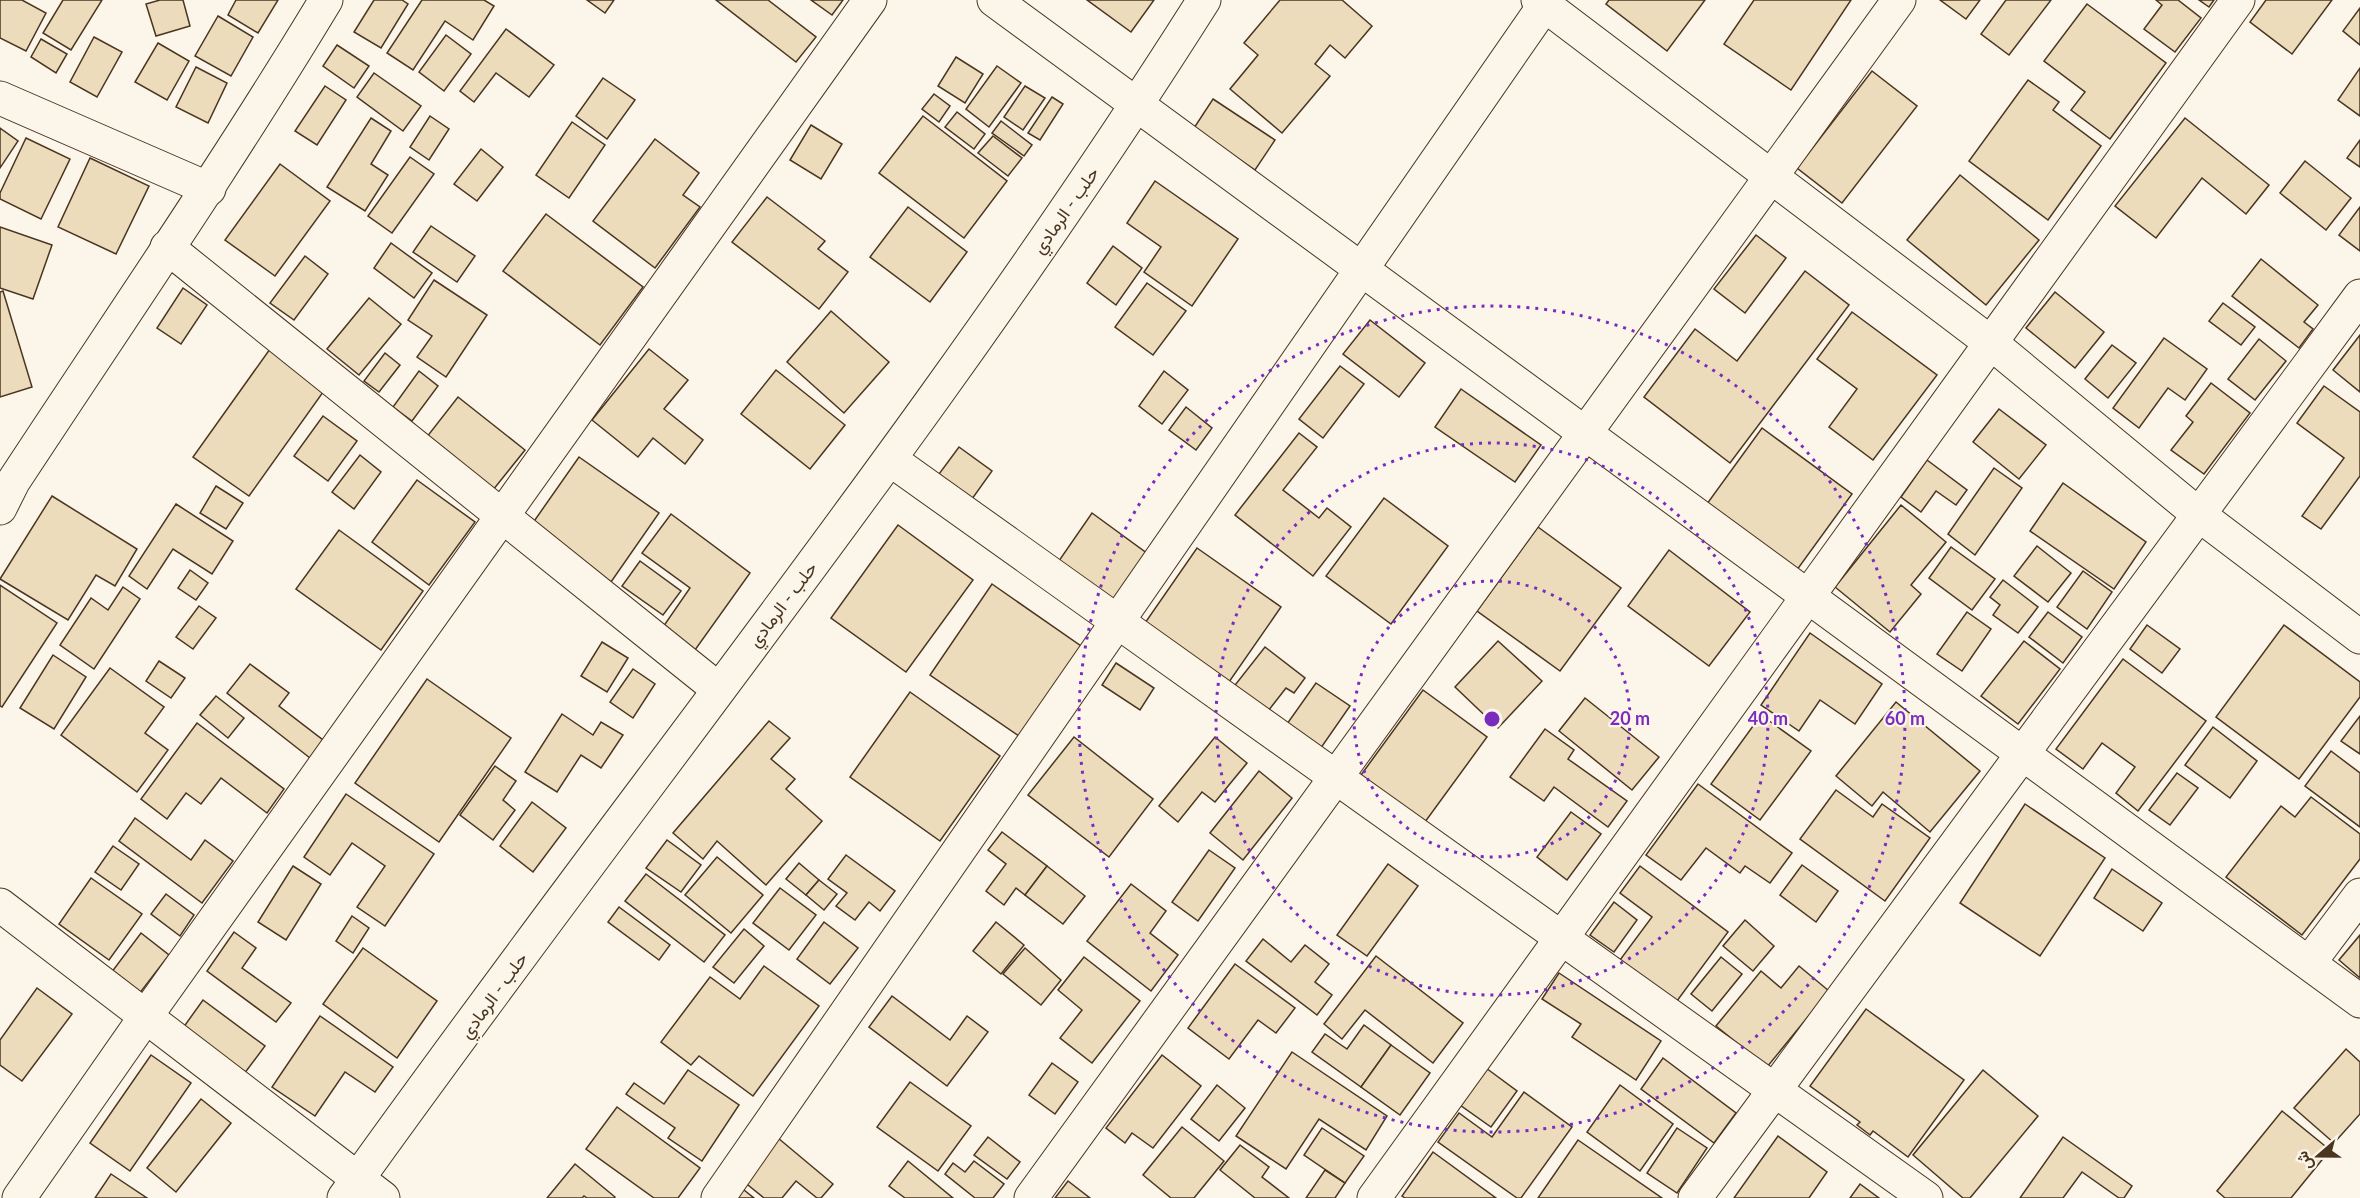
<svg xmlns="http://www.w3.org/2000/svg" width="2360" height="1198" viewBox="0 0 2360 1198" font-family="Lato,Vazirmatn,sans-serif">
	<style>
		.building { fill: #ecdcbc; stroke: #4a3520; stroke-width: 1.5 }
		.lines { fill: none; stroke-linecap: round; stroke-linejoin: round }
		.street-casing { stroke: #4a3520; stroke-width: 35 }
		.highway-casing { stroke: #4a3520; stroke-width: 35 }
		.street { stroke: #fbf6e9; stroke-width: 33 }
		.highway { stroke: #fbf6e9; stroke-width: 33 }
		.ring { fill: none; stroke: #7b2cbf; stroke-width: 3; stroke-dasharray: 3 6 }
		.labels { text-anchor: middle; dominant-baseline: central; stroke-width: 4.5; stroke-linejoin: round; paint-order: stroke }
		.street-label { font-size: 18px; fill: #4a3520; stroke: #fbf6e9 }
		.centre { fill: #7b2cbf; stroke: #fbf6e9; stroke-width: 3 }
		.ring-label { font-size: 18px; text-anchor: middle; font-weight: bold; fill: #7b2cbf; stroke: #fbf6e9; stroke-width: 4.5; stroke-linejoin: round; paint-order: stroke }
	</style>
	<rect width="100%" height="100%" fill="#fbf6e9"/>
	<g class="building">
		<path d="M0 0H22L46 13 26 51 0 38Z"/>
		<path d="M63 0H102L71 50 43 33Z"/>
		<path d="M160 0H183L190 26 156 36 146 4Z"/>
		<path d="M236 0H278L258 33 228 15Z"/>
		<path d="M374 0H402L408 4 381 48 354 32Z"/>
		<path d="M422 0H484L494 6 473 40 445 21 413 70 387 53Z"/>
		<path d="M587 0H614L605 13Z"/>
		<path d="M716 0H768L816 37 796 62Z"/>
		<path d="M811 0H843L832 15Z"/>
		<path d="M1087 0H1154L1131 32Z"/>
		<path d="M1280 0H1342L1372 26 1345 58 1330 45 1315 64 1330 76 1282 133 1230 89 1258 55 1244 43Z"/>
		<path d="M1609 0H1705L1667 51 1606 4Z"/>
		<path d="M1754 0H1851L1791 90 1724 44Z"/>
		<path d="M1940 0H1980L1966 19Z"/>
		<path d="M2006 0H2051L2009 55 1981 34Z"/>
		<path d="M2156 0H2178L2201 18 2175 52 2144 29 2162 5Z"/>
		<path d="M2199 0H2214L2209 7Z"/>
		<path d="M2266 0H2332L2292 54 2250 22Z"/>
		<path d="M2087 4 2166 63 2110 139 2071 110 2085 92 2044 61Z"/>
		<path d="M2360 8V45L2343 31Z"/>
		<path d="M218 16 253 37 231 76 195 56Z"/>
		<path d="M506 29 554 65 529 97 496 73 474 102 460 91Z"/>
		<path d="M446 35 471 54 444 91 419 72Z"/>
		<path d="M94 37 122 52 97 97 70 82Z"/>
		<path d="M41 39 67 54 56 73 31 57Z"/>
		<path d="M158 43 189 61 167 100 135 82Z"/>
		<path d="M337 45 369 66 354 88 323 66Z"/>
		<path d="M956 57 983 74 965 103 938 86Z"/>
		<path d="M997 66 1021 83 989 127 966 109Z"/>
		<path d="M196 67 227 83 208 123 176 107Z"/>
		<path d="M2360 68V116L2338 100Z"/>
		<path d="M1872 71 1917 106 1842 203 1797 168Z"/>
		<path d="M374 73 421 106 403 131 357 97Z"/>
		<path d="M603 78 635 100 607 139 576 116Z"/>
		<path d="M2028 80 2059 102 2053 110 2101 146 2048 220 1969 161Z"/>
		<path d="M325 86 346 100 317 145 295 131Z"/>
		<path d="M1025 86 1045 98 1023 130 1004 117Z"/>
		<path d="M934 94 950 106 939 122 922 109Z"/>
		<path d="M1052 97 1063 104 1040 140 1028 133Z"/>
		<path d="M1213 99 1275 140 1255 170 1194 128Z"/>
		<path d="M957 112 985 134 974 149 945 127Z"/>
		<path d="M430 116 449 129 429 160 410 147Z"/>
		<path d="M923 116 1007 181 964 238 879 173Z"/>
		<path d="M371 118 391 131 371 164 388 175 365 211 327 187Z"/>
		<path d="M2185 118 2269 185 2246 214 2202 178 2156 238 2115 206Z"/>
		<path d="M1001 121 1032 145 1024 156 992 133Z"/>
		<path d="M572 122 605 145 569 198 536 175Z"/>
		<path d="M811 125 842 144 821 179 790 160Z"/>
		<path d="M0 128 18 141 0 168Z"/>
		<path d="M993 136 1022 158 1008 176 978 153Z"/>
		<path d="M26 138 70 159 41 219 0 199V193Z"/>
		<path d="M655 139 699 173 683 195 700 207 655 268 593 221Z"/>
		<path d="M2360 140V167L2347 158Z"/>
		<path d="M481 149 503 167 477 201 454 184Z"/>
		<path d="M410 157 434 174 392 233 368 216Z"/>
		<path d="M90 158 149 186 116 254 58 227Z"/>
		<path d="M2305 161 2351 198 2326 230 2280 193Z"/>
		<path d="M280 164 330 201 275 276 225 240Z"/>
		<path d="M1960 175 2039 240 1986 305 1907 240Z"/>
		<path d="M1155 181 1238 239 1192 306 1144 272 1161 247 1127 223Z"/>
		<path d="M767 197 825 241 818 249 848 272 819 309 732 242Z"/>
		<path d="M908 207 967 252 930 302 870 257Z"/>
		<path d="M2360 207V251L2339 235Z"/>
		<path d="M546 214 643 287 600 345 503 271Z"/>
		<path d="M431 226 475 256 457 282 413 252Z"/>
		<path d="M0 227 52 245 33 299 0 288Z"/>
		<path d="M1756 235 1786 258 1745 313 1714 289Z"/>
		<path d="M391 243 432 273 414 298 374 268Z"/>
		<path d="M1113 246 1142 268 1116 305 1087 283Z"/>
		<path d="M305 256 328 274 294 320 270 303Z"/>
		<path d="M2261 259 2318 305 2304 322 2313 329 2299 348 2232 296Z"/>
		<path d="M1805 271 1849 305 1730 463 1644 397 1695 329 1737 361Z"/>
		<path d="M434 280 487 315 446 377 417 357 432 336 408 320Z"/>
		<path d="M1147 283 1186 311 1153 355 1115 327Z"/>
		<path d="M183 288 207 305 181 344 157 328Z"/>
		<path d="M3 291 32 387 0 397V292Z"/>
		<path d="M2055 292 2104 332 2075 368 2026 328Z"/>
		<path d="M369 298 401 324 359 375 327 349Z"/>
		<path d="M2223 303 2255 327 2241 345 2209 321Z"/>
		<path d="M831 311 889 362 844 413 787 362Z"/>
		<path d="M1852 312 1937 375 1873 460 1829 427 1857 389 1817 359Z"/>
		<path d="M1370 320 1425 363 1399 397 1343 354Z"/>
		<path d="M2360 335V392L2333 370Z"/>
		<path d="M2164 338 2207 369 2185 400 2168 388 2139 428 2113 408Z"/>
		<path d="M2259 339 2286 361 2255 400 2228 379Z"/>
		<path d="M2112 345 2136 363 2108 398 2085 379Z"/>
		<path d="M270 349 326 388 249 496 193 457Z"/>
		<path d="M649 349 688 380 664 409 703 440 685 464 653 438 638 457 592 420Z"/>
		<path d="M385 353 400 365 379 392 364 381Z"/>
		<path d="M1340 366 1364 384 1323 438 1299 419Z"/>
		<path d="M776 370 845 425 810 469 741 414Z"/>
		<path d="M419 371 438 386 412 421 393 407Z"/>
		<path d="M1164 371 1188 390 1162 424 1139 406Z"/>
		<path d="M2211 383 2250 413 2204 474 2171 450 2193 422 2186 416Z"/>
		<path d="M2324 386 2360 412V476L2321 529 2302 516 2344 458 2297 423Z"/>
		<path d="M1461 389 1541 445 1515 482 1435 427Z"/>
		<path d="M458 397 525 450 493 490 426 438Z"/>
		<path d="M1186 407 1212 428 1196 450 1169 430Z"/>
		<path d="M1999 409 2046 445 2019 479 1973 442Z"/>
		<path d="M323 416 357 441 328 481 294 456Z"/>
		<path d="M1762 428 1852 494 1794 574 1704 508Z"/>
		<path d="M1299 433 1317 447 1283 490 1319 518 1327 508 1351 527 1313 576 1235 515Z"/>
		<path d="M959 447 992 471 972 499 939 474Z"/>
		<path d="M360 455 381 472 354 509 332 492Z"/>
		<path d="M579 457 659 513 611 582 530 527Z"/>
		<path d="M1927 460 1967 490 1956 505 1936 491 1921 512 1901 497Z"/>
		<path d="M1994 468 2022 488 1975 555 1948 534Z"/>
		<path d="M417 480 475 522 429 585 372 542Z"/>
		<path d="M2063 483 2146 542 2114 589 2030 531Z"/>
		<path d="M216 486 243 503 226 529 200 513Z"/>
		<path d="M52 496 137 549 115 586 96 575 68 620 0 579Z"/>
		<path d="M1384 498 1448 546 1391 624 1326 576Z"/>
		<path d="M176 504 233 541 212 574 173 549 147 589 129 576Z"/>
		<path d="M1901 505 1946 542 1911 585 1921 594 1890 632 1835 587Z"/>
		<path d="M1092 513 1148 554 1110 608 1054 568Z"/>
		<path d="M671 514 750 573 695 650 663 627 690 588 642 553Z"/>
		<path d="M898 525 973 580 906 672 831 618Z"/>
		<path d="M1538 527 1621 588 1560 671 1477 611Z"/>
		<path d="M339 530 423 591 381 650 296 589Z"/>
		<path d="M2037 546 2071 573 2048 602 2014 576Z"/>
		<path d="M1951 547 1995 579 1972 610 1929 578Z"/>
		<path d="M1197 548 1281 607 1229 682 1145 623Z"/>
		<path d="M1669 550 1750 612 1709 666 1628 606Z"/>
		<path d="M640 561 681 591 663 615 622 586Z"/>
		<path d="M190 570 208 583 196 600 178 588Z"/>
		<path d="M2083 571 2112 592 2087 629 2057 607Z"/>
		<path d="M2003 580 2038 607 2018 633 1993 615 2000 605 1990 597Z"/>
		<path d="M992 584 1081 646 1019 736 930 675Z"/>
		<path d="M0 585 57 623 2 707 0 706Z"/>
		<path d="M123 587 140 599 94 669 60 645 91 598 108 610Z"/>
		<path d="M199 606 216 618 193 649 176 637Z"/>
		<path d="M1967 612 1991 629 1962 671 1937 654Z"/>
		<path d="M2048 612 2082 637 2063 663 2029 637Z"/>
		<path d="M2147 625 2180 649 2162 673 2130 649Z"/>
		<path d="M2284 625 2360 682V697L2299 779 2216 717Z"/>
		<path d="M1810 633 1882 684 1855 724 1820 700 1799 731 1761 705Z"/>
		<path d="M1498 641 1542 681 1498 728 1455 687Z"/>
		<path d="M2024 641 2060 669 2018 724 1981 696Z"/>
		<path d="M602 642 628 658 607 692 581 676Z"/>
		<path d="M1265 647 1305 678 1294 693 1286 688 1261 720 1228 694Z"/>
		<path d="M53 655 86 677 54 729 20 708Z"/>
		<path d="M2123 659 2206 721 2138 811 2116 793 2135 767 2102 743 2083 769 2056 749Z"/>
		<path d="M159 661 185 678 171 698 146 681Z"/>
		<path d="M1116 663 1154 688 1140 710 1102 685Z"/>
		<path d="M250 664 289 693 279 706 323 740 310 758 227 693Z"/>
		<path d="M110 668 164 707 145 733 168 750 137 792 61 735Z"/>
		<path d="M633 669 655 684 633 718 610 702Z"/>
		<path d="M427 679 511 738 439 842 355 783Z"/>
		<path d="M1316 683 1350 706 1316 755 1282 731Z"/>
		<path d="M1423 690 1487 737 1425 822 1361 775Z"/>
		<path d="M910 692 1000 756 940 841 850 777Z"/>
		<path d="M216 696 244 718 228 738 200 715Z"/>
		<path d="M1585 698 1659 757 1632 790 1559 731Z"/>
		<path d="M1896 702 1980 771 1930 832 1883 792 1872 806 1836 776Z"/>
		<path d="M562 714 593 735 601 722 623 735 601 768 581 755 557 792 525 772Z"/>
		<path d="M1761 715 1811 751 1760 820 1711 784Z"/>
		<path d="M2360 716V754L2341 741Z"/>
		<path d="M769 721 790 738 771 759 795 779 786 789 822 821 766 885 717 841 703 859 673 833Z"/>
		<path d="M197 723 284 789 267 813 221 778 201 804 186 793 167 819 141 799Z"/>
		<path d="M2213 727 2257 761 2230 798 2185 765Z"/>
		<path d="M1545 729 1574 750 1568 759 1627 801 1608 827 1554 787 1544 801 1510 777Z"/>
		<path d="M1074 737 1153 799 1109 857 1028 795Z"/>
		<path d="M1215 737 1247 763 1215 802 1202 792 1178 822 1159 806Z"/>
		<path d="M2331 751 2360 773V827L2305 786Z"/>
		<path d="M495 766 516 781 503 800 515 810 493 840 460 815Z"/>
		<path d="M1259 771 1292 798 1243 860 1210 833Z"/>
		<path d="M2177 773 2198 788 2170 825 2149 810Z"/>
		<path d="M1698 784 1792 853 1770 883 1745 866 1740 873 1706 848 1681 880 1646 855Z"/>
		<path d="M1836 790 1873 817 1882 804 1930 838 1885 901 1800 839Z"/>
		<path d="M346 794 434 854 385 926 357 907 385 866 352 843 330 875 304 857Z"/>
		<path d="M2311 797 2360 834V859L2302 935 2226 877 2281 806 2295 817Z"/>
		<path d="M532 802 566 828 533 872 500 846Z"/>
		<path d="M2025 804 2105 858 2040 956 1960 903Z"/>
		<path d="M1571 812 1601 834 1567 880 1537 857Z"/>
		<path d="M135 818 191 860 205 840 233 861 202 903 119 841Z"/>
		<path d="M1002 832 1047 866 1025 895 1016 888 1004 905 986 891 1006 864 988 850Z"/>
		<path d="M667 840 701 865 681 892 646 868Z"/>
		<path d="M113 846 139 864 121 890 95 872Z"/>
		<path d="M1209 850 1235 868 1198 921 1172 902Z"/>
		<path d="M846 855 895 891 880 911 869 902 855 920 836 906 847 893 828 879Z"/>
		<path d="M717 857 763 895 731 933 685 895Z"/>
		<path d="M799 863 819 880 806 895 786 879Z"/>
		<path d="M1388 864 1418 886 1367 956 1337 935Z"/>
		<path d="M1802 865 1838 891 1816 922 1780 895Z"/>
		<path d="M293 866 321 884 286 940 258 922Z"/>
		<path d="M1047 866 1085 896 1063 924 1025 895Z"/>
		<path d="M1640 866 1728 932 1674 1005 1617 964 1652 917 1620 893Z"/>
		<path d="M2112 869 2162 903 2143 931 2094 898Z"/>
		<path d="M646 874 725 935 704 962 625 901Z"/>
		<path d="M91 878 142 914 109 960 59 924Z"/>
		<path d="M819 880 837 894 824 910 806 895Z"/>
		<path d="M1131 884 1166 911 1150 933 1178 955 1151 991 1087 941Z"/>
		<path d="M780 888 816 915 789 950 753 923Z"/>
		<path d="M166 894 194 915 180 936 151 914Z"/>
		<path d="M1614 902 1637 920 1614 952 1590 935Z"/>
		<path d="M619 907 670 945 659 960 608 922Z"/>
		<path d="M352 916 369 928 353 953 336 941Z"/>
		<path d="M1745 920 1774 946 1753 971 1723 946Z"/>
		<path d="M824 922 858 948 830 984 797 959Z"/>
		<path d="M996 922 1024 945 1001 974 973 951Z"/>
		<path d="M744 929 764 946 734 983 713 967Z"/>
		<path d="M234 932 256 948 242 968 291 1003 276 1022 207 971Z"/>
		<path d="M141 933 169 955 139 994 111 973Z"/>
		<path d="M2360 935V978L2339 960Z"/>
		<path d="M1263 939 1291 962 1305 945 1329 964 1315 982 1332 995 1317 1015 1246 961Z"/>
		<path d="M363 948 437 1001 397 1058 323 1004Z"/>
		<path d="M1025 948 1061 980 1041 1005 1003 974Z"/>
		<path d="M1376 956 1463 1023 1433 1063 1365 1010 1342 1039 1324 1024Z"/>
		<path d="M1084 957 1140 1001 1092 1063 1060 1038 1082 1010 1058 990Z"/>
		<path d="M1721 957 1742 974 1712 1011 1691 994Z"/>
		<path d="M1235 964 1295 1008 1276 1033 1258 1020 1229 1059 1188 1028Z"/>
		<path d="M764 966 819 1006 753 1096 699 1056 691 1065 661 1042 710 977 740 999Z"/>
		<path d="M1799 966 1829 991 1767 1067 1716 1026 1761 971 1781 988Z"/>
		<path d="M1559 973 1661 1041 1636 1080 1572 1037 1581 1024 1542 999Z"/>
		<path d="M37 988 72 1014 22 1081 0 1065V1040Z"/>
		<path d="M892 996 950 1040 967 1016 988 1032 947 1086 869 1027Z"/>
		<path d="M203 1000 265 1046 244 1074 183 1028Z"/>
		<path d="M1866 1009 1964 1080 1908 1157 1873 1131 1870 1135 1857 1125 1860 1122 1810 1086Z"/>
		<path d="M320 1016 393 1067 375 1092 345 1072 315 1116 272 1087Z"/>
		<path d="M1364 1025 1391 1045 1361 1087 1312 1052 1325 1034 1347 1049Z"/>
		<path d="M1391 1045 1430 1073 1400 1115 1361 1087Z"/>
		<path d="M2346 1049 2360 1062V1114L2334 1143 2294 1108Z"/>
		<path d="M1292 1052 1387 1116 1366 1150 1319 1119 1286 1169 1236 1136Z"/>
		<path d="M151 1055 191 1083 130 1171 90 1143Z"/>
		<path d="M1162 1055 1201 1086 1153 1148 1132 1133 1125 1143 1106 1128Z"/>
		<path d="M1663 1058 1736 1113 1714 1143 1641 1089Z"/>
		<path d="M1052 1063 1078 1082 1055 1114 1029 1095Z"/>
		<path d="M1486 1068 1517 1091 1491 1127 1460 1105Z"/>
		<path d="M688 1070 739 1105 702 1161 668 1138 675 1128 626 1094 634 1083 664 1104Z"/>
		<path d="M1983 1070 2038 1116 1970 1198H1963L1913 1155Z"/>
		<path d="M910 1082 971 1126 938 1171 877 1127Z"/>
		<path d="M1217 1085 1245 1108 1219 1141 1191 1119Z"/>
		<path d="M1620 1085 1673 1124 1640 1171 1587 1132Z"/>
		<path d="M1524 1092 1572 1127 1521 1198H1517L1438 1142 1459 1113 1492 1137Z"/>
		<path d="M201 1099 231 1123 176 1192 147 1168Z"/>
		<path d="M617 1107 700 1168 678 1198H654L586 1149Z"/>
		<path d="M2282 1111 2330 1150 2291 1198H2225L2217 1191Z"/>
		<path d="M1182 1127 1224 1161 1194 1198H1171L1143 1175Z"/>
		<path d="M1322 1128 1364 1156 1345 1183 1304 1155Z"/>
		<path d="M1677 1128 1707 1148 1677 1193 1647 1173Z"/>
		<path d="M1778 1136 1827 1172 1809 1198H1734Z"/>
		<path d="M988 1137 1020 1162 1007 1179 974 1155Z"/>
		<path d="M2063 1137 2132 1186 2124 1198H2119L2082 1172 2063 1198H2020Z"/>
		<path d="M778 1138 833 1184 821 1198H817L796 1181 782 1198H764L743 1181Z"/>
		<path d="M1578 1140 1662 1198H1538Z"/>
		<path d="M1240 1145 1269 1167 1262 1177 1289 1198H1255L1220 1170Z"/>
		<path d="M1433 1152 1496 1198H1405L1402 1196Z"/>
		<path d="M908 1161 953 1198H905L889 1186Z"/>
		<path d="M974 1161 1004 1184 993 1198H975L945 1174 953 1163 965 1172Z"/>
		<path d="M575 1164 615 1197 614 1198H587L584 1196 582 1198H547Z"/>
		<path d="M1325 1170 1345 1183 1335 1198H1306Z"/>
		<path d="M111 1174 147 1198H95Z"/>
		<path d="M1068 1181 1090 1198H1055Z"/>
		<path d="M1860 1184 1879 1198H1850Z"/>
		<path d="M739 1186 754 1198H729Z"/>
	</g>
	<g class="lines">
		<g class="street-casing">
			<g id="street">
				<path d="M994 0 2360 1001"/>
				<path d="M1538 0 1991 343 2198 514 2360 637"/>
				<path d="M0 98 209 189"/>
				<path d="M167 247 718 689"/>
				<path d="M891 460 1926 1198"/>
				<path d="M0 508 13 482C118 322 227 164 326 0"/>
				<path d="M0 905 383 1198"/>
				<path d="M2309 963 2360 895"/>
				<path d="M19 1198 146 1016 870 0"/>
				<path d="M718 1198 1548 0"/>
				<path d="M1031 1198 1899 0"/>
				<path d="M1374 1198 2238 0"/>
				<path d="M1695 1198 2360 296"/>
			</g>
		</g>
		<g class="highway-casing">
			<path id="highway" d="M344 1198C629 798 941 416 1204 0"/>
		</g>
		<use href="#street" class="street"/>
		<use href="#highway" class="highway"/>
	</g>
	<g class="ring">
		<circle cx="1492" cy="719" r="138"/>
		<circle cx="1492" cy="719" r="276"/>
		<circle cx="1492" cy="719" r="413"/>
	</g>
	<g class="labels">
		<g class="street-label">
			<text transform="translate(1065 210) rotate(-55)">حلب - الرمادي</text>
			<text transform="translate(782 604) rotate(-53)">حلب - الرمادي</text>
			<text transform="translate(493 995) rotate(-54)">حلب - الرمادي</text>
		</g>
	</g>
	<circle cx="1492" cy="719" r="9" class="centre"/>
	<g class="ring-label">
		<text x="1630" y="725">20 m</text>
		<text x="1768" y="725">40 m</text>
		<text x="1905" y="725">60 m</text>
	</g>
	<g transform="translate(2318 1156) rotate(250)" stroke="#fbf6e9" stroke-width="4.5" paint-order="stroke">
	<path d="M0-4.5L10 22L0 15L-10 22Z" fill="#4a3520"/>
	<text y="-9" font-size="16" font-weight="bold" text-anchor="middle" fill="#4a3520">ش</text>
	</g>
</svg>
